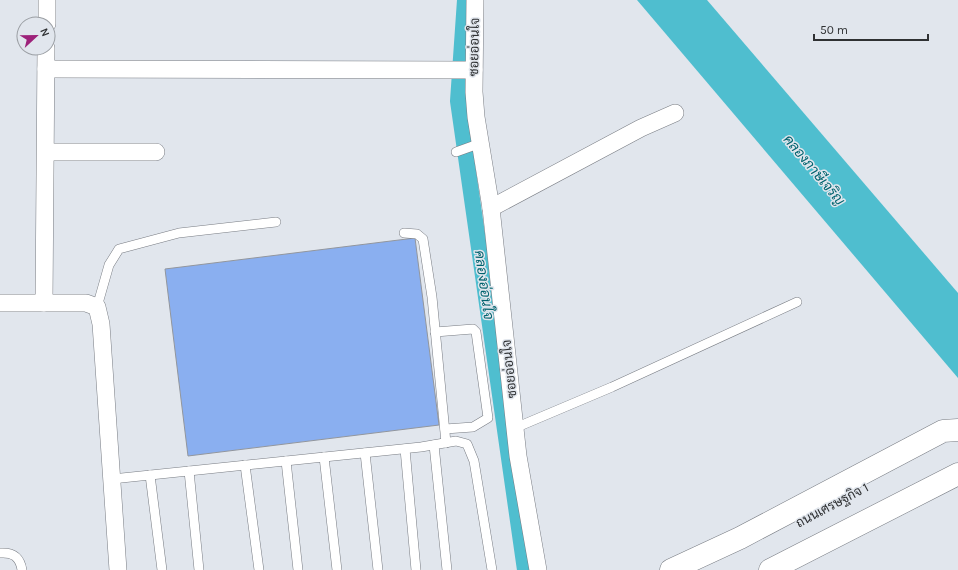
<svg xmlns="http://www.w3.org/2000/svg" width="958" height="570" viewBox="0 0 958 570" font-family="Karla,Sarabun,sans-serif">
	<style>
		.water { fill: #4fbecf }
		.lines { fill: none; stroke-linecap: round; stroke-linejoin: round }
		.canal { stroke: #4fbecf; stroke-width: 16 }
		.building { fill: #8aaff0; stroke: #92969d }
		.service-casing { stroke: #787c83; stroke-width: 10 }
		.minor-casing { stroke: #787c83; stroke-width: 18 }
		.secondary-casing { stroke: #787c83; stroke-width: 23 }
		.service { stroke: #fff; stroke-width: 9 }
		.minor { stroke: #fff; stroke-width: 17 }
		.secondary { stroke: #fff; stroke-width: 22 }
		.labels { text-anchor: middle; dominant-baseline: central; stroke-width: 3; stroke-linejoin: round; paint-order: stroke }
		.street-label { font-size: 13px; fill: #2f3133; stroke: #e1e6ed }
		.water-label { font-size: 14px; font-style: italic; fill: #00636e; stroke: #e1e6ed }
	</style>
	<rect width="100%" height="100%" fill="#e1e6ed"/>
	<path class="water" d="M637 0H707L958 293V378Z"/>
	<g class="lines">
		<path class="canal" d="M465 0 458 101 525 570"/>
	</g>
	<path class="building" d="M415 238 439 425 188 456 165 269Z"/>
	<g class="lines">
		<g class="service-casing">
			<g id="service">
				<path d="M456 152 481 143"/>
				<path d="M404 233 417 234 423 239 432 297 446 443"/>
				<path d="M97 307 109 265 119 249 179 233 276 222"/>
				<path d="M435 332 473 329 476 332 488 418 473 427 445 429"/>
				<path d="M515 428 612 387 797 302"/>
				<path d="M434 445 447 570"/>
				<path d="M405 449 416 570"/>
				<path d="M365 453 378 570"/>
				<path d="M324 457 337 570"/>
				<path d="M286 461 298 570"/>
				<path d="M245 465 259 570"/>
				<path d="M189 471 199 570"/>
				<path d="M150 475 162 570"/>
				<path d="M112 479 421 447 456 441 467 444 474 461 492 570"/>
				<path d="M0 553C13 552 20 557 22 570"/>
			</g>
		</g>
		<g class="minor-casing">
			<g id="minor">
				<path d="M475 0 474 92 476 117 491 208 518 456 538 570"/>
				<path d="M47 24V0"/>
				<path d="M46 69 474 70"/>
				<path d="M46 152H156"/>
				<path d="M491 208 641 128 675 113"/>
				<path d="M0 303H86L97 307 101 324 118 570"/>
				<path d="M44 303 46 48"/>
			</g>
		</g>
		<g class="secondary-casing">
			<g id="secondary">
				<path d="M671 570 740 538 943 431 958 430"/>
				<path d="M770 570 958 474"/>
			</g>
		</g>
		<use href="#service" class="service"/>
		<use href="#minor" class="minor"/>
		<use href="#secondary" class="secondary"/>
	</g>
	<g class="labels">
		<g class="street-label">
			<text transform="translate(474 47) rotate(-89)">ซอยอ่อนใจ</text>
			<text transform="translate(509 369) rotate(-96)">ซอยอ่อนใจ</text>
			<text transform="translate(832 505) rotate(-28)">ถนนเศรษฐกิจ 1</text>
		</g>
		<g class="water-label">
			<text transform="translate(814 170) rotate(50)">คลองภาษีเจริญ</text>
			<text transform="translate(484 285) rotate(82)">คลองอ่อนใจ</text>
		</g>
	</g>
	<g transform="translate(36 36) rotate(68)"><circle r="19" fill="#e1e6ed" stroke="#9a9ea3"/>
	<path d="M0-3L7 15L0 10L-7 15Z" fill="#9d227a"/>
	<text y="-6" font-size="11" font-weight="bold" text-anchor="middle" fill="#2f3133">N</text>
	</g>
	<path d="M814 34v6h114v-6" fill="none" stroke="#2f3133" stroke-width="2"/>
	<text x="820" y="34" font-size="12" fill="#2f3133" stroke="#e1e6ed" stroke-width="3" paint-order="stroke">50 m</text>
</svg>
